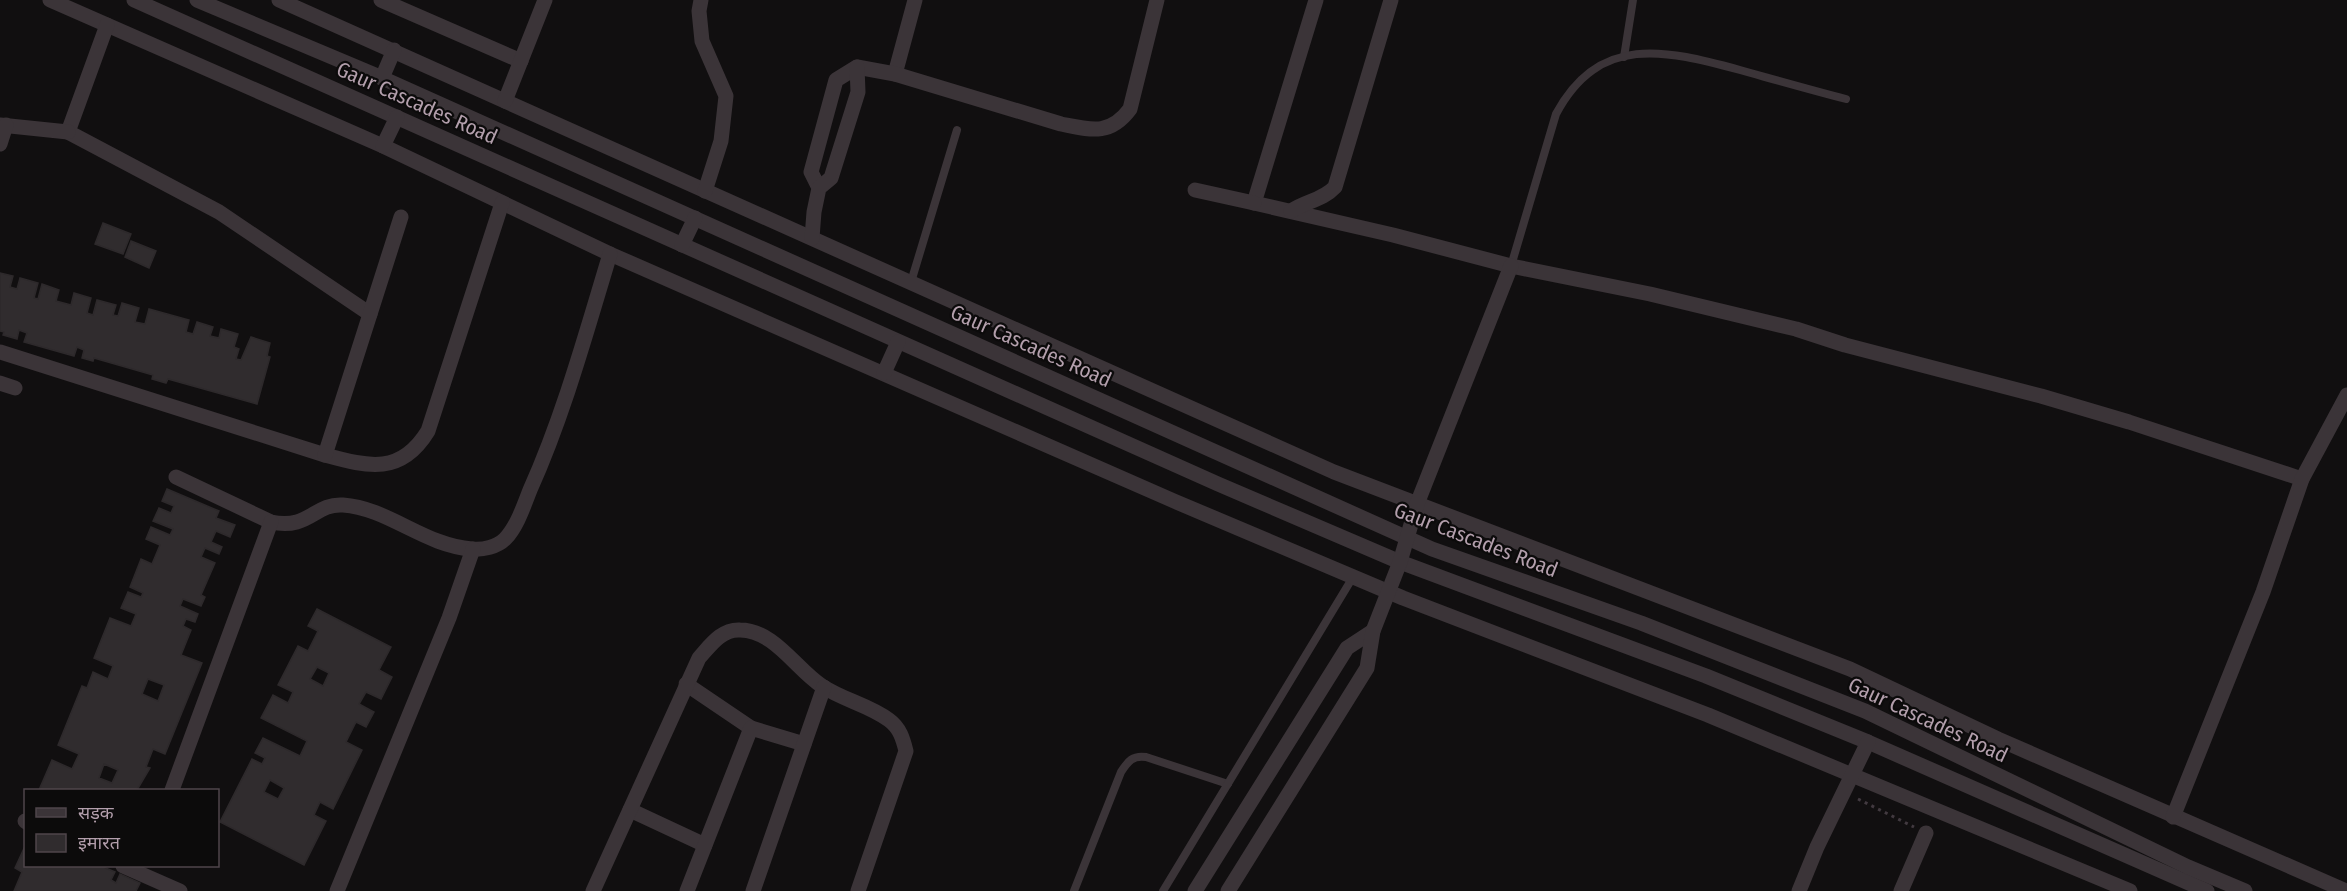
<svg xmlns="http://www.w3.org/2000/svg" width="2347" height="891" viewBox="0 0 2347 891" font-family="'Fira Sans Condensed','Noto Sans Devanagari',sans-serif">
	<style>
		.building { fill: #302c2e; stroke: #2d292b; stroke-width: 1.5; fill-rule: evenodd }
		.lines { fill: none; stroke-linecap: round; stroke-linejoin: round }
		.path { stroke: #423a40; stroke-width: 3; stroke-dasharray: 3 4.5; stroke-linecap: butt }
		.service { stroke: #3b3438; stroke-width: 8 }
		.minor { stroke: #3b3438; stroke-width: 15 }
		.labels { text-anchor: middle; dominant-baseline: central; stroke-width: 4.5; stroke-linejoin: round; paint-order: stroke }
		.street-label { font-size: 21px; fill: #b39fac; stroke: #0c0b0b }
	</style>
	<rect width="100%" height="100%" fill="#110f10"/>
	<g class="building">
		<path d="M103 223 131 234 123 254 95 244Z"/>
		<path d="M131 241 156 251 149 268 125 257Z"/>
		<path d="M0 273 13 276 10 287 17 289 20 278 38 283 34 298 38 299 42 284 59 290 56 301 71 305 74 293 91 298 87 313 93 315 97 300 116 305 113 315 118 316 122 303 139 308 135 322 145 324 149 309 189 320 186 332 193 334 197 322 213 327 210 336 219 338 221 329 238 334 234 347 239 349 236 359 241 360 251 337 270 343 267 356 270 357 257 404 168 379 166 383 152 379 153 375 94 358 93 361 82 358 84 350 77 347 74 356 24 342 27 333 19 330 17 339 3 335 4 332 0 331Z"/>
		<path d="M167 489 219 511 216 518 235 525 230 537 216 531 211 542 222 547 219 554 205 548 201 557 215 563 201 595 205 597 201 606 183 599 180 606 198 614 195 622 186 619 183 626 191 630 181 655 202 663 165 754 153 749 146 767 150 768 137 790H39L52 760 72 769 79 754 58 745 82 686 87 688 93 672 108 679 113 666 94 658 110 618 131 626 136 614 121 608 128 592 141 597 143 593 130 587 141 559 152 564 160 545 146 539 151 527 170 535 173 529 153 521 159 508 171 513 174 506 162 501ZM148 679 164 685 158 701 142 694ZM104 764 118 770 112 783 99 778Z"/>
		<path d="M317 609 391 647 379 670 392 677 381 699 366 692 359 704 374 712 366 727 356 722 346 742 362 750 333 809 320 802 314 815 326 821 304 865 220 822 252 759 262 764 265 758 255 753 263 738 300 756 307 741 261 718 273 695 288 703 293 692 278 685 298 646 308 651 318 631 308 626ZM317 667 329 673 323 686 310 679ZM270 780 284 788 278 799 264 792Z"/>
		<path d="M26 844V866H101L115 872 111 880 116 883 120 874 140 883 136 891H14L22 872 15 868Z"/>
	</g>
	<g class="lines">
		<path class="path" d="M1858 799 1914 827"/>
		<g class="service">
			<path d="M1624 57 1633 0"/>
			<path d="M1511 266 1556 114C1599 33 1666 50 1740 70 1776 80 1811 90 1846 99"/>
			<path d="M911 282 957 130"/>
			<path d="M1074 891 1121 772C1128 761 1133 755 1146 757L1228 784"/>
			<path d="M1163 891 1353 577"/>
		</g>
		<g class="minor">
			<path d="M50 0 383 146 610 254 1174 501 1403 598 1708 715 2130 891"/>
			<path d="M134 0 1218 484 1400 562 1706 676 1868 742 2207 891"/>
			<path d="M197 0 382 78 1432 549 1641 623 1865 711 2188 867 2245 891"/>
			<path d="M279 0 1334 472 1850 669 1998 739 2346 891"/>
			<path d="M381 0 521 61"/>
			<path d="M701 0 699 11 702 41 726 96 721 141 705 191"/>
			<path d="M1316 0 1254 203 1393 235 1511 266 1650 294 1796 329 1845 345 2041 396 2129 422 2302 479"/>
			<path d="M107 25 68 132 219 212 370 314"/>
			<path d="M895 74 915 0"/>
			<path d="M382 78 394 50"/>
			<path d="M505 101 545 0"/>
			<path d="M0 125 68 132"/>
			<path d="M0 144 6 125"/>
			<path d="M383 146 397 117"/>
			<path d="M819 188 811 172 836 80 857 67 895 74 1061 124C1091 130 1110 136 1130 109L1157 0"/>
			<path d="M1195 190 1254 203"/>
			<path d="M1291 211C1306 201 1323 200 1335 187L1391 0"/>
			<path d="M812 238 814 212 819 188 831 178 858 92 857 67"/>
			<path d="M682 245 695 218"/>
			<path d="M0 352 325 455C369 467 401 475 428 431L502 203"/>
			<path d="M884 373 898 342"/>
			<path d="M0 383 15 388"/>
			<path d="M325 455 401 217"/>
			<path d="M176 477 271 522C310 530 314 503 343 505 388 508 425 546 472 549 483 550 497 547 505 539 517 527 524 505 530 490 564 414 586 333 610 254"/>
			<path d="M686 684 751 728"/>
			<path d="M172 790 271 522"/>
			<path d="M630 810 705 845"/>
			<path d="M2173 817 2263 592 2302 479 2347 395"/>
			<path d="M25 821 26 822"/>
			<path d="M123 866 180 891"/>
			<path d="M337 891 449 618 473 549"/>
			<path d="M593 891 699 658C710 646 721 629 740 630 774 630 796 669 822 686 843 700 869 705 889 720 900 728 903 739 906 751L858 891"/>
			<path d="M687 891 751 728 804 744"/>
			<path d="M753 891 824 687"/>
			<path d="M1195 891 1347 648 1373 631"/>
			<path d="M1228 891 1367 668 1373 631 1400 562 1417 504 1511 266"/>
			<path d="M1799 891 1817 847 1868 742"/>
			<path d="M1901 891 1926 833"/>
		</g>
	</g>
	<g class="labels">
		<g class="street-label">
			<text transform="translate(417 103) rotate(24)">Gaur Cascades Road</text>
			<text transform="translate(1031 346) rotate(24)">Gaur Cascades Road</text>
			<text transform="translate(1476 540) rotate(21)">Gaur Cascades Road</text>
			<text transform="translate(1928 720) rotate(25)">Gaur Cascades Road</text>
		</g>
	</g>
	<rect x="24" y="789" width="195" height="78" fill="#0c0b0b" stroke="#4f464b" stroke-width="1.5"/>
	<rect x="36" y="808" width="30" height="9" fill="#3b3438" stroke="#4f464b" stroke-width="1.5"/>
	<text x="78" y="819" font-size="18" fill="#b39fac">सड़क</text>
	<rect x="36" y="834" width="30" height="18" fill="#302c2e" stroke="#4f464b" stroke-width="1.5"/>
	<text x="78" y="849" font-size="18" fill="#b39fac">इमारत</text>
</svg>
